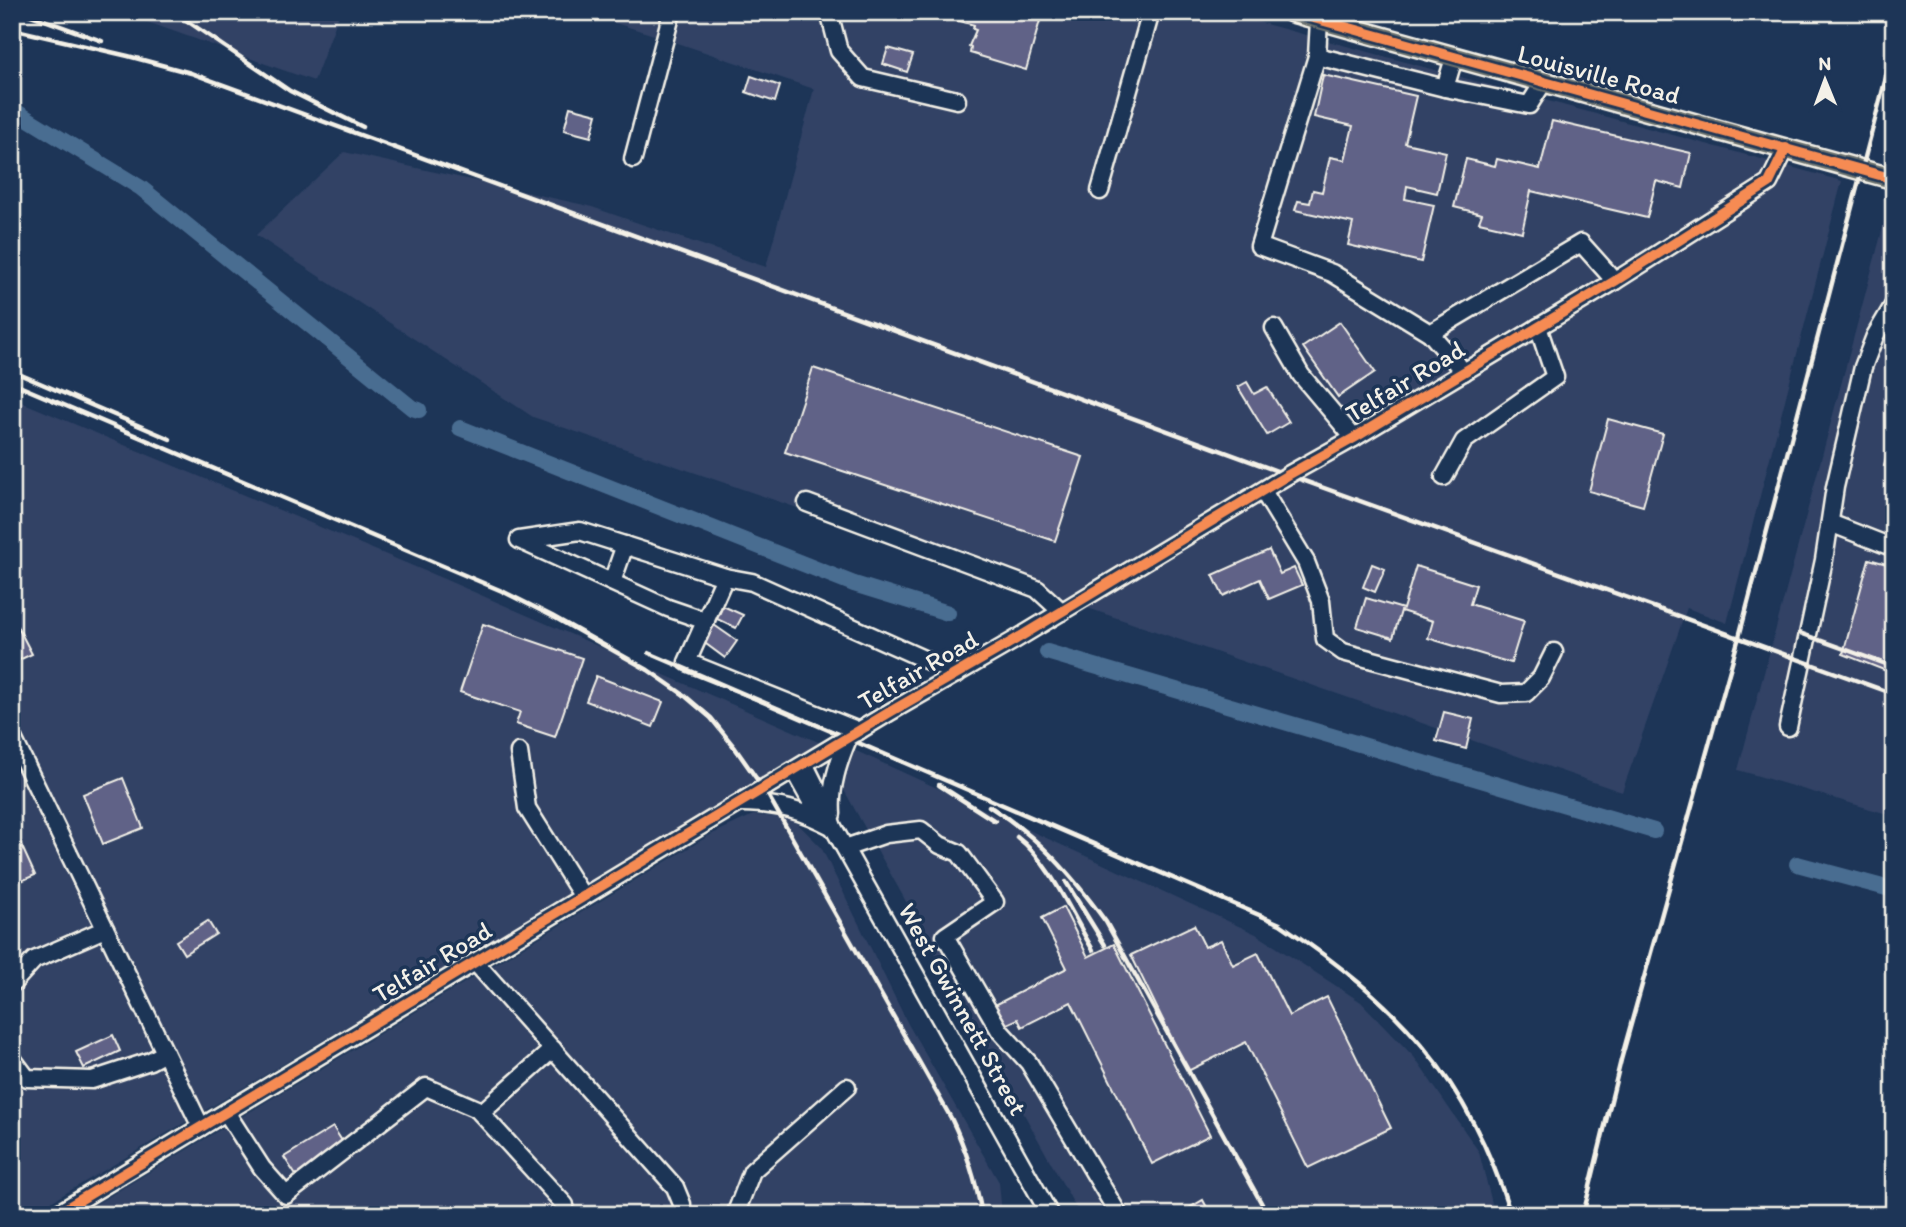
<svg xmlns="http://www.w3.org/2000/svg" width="1906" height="1227" viewBox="0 0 1906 1227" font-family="Itim,sans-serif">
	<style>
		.built { fill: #314265 }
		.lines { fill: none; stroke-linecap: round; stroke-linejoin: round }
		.canal { stroke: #4a6d91; stroke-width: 16 }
		.building { fill: #606287; stroke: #f4f1e8; stroke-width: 2 }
		.minor-casing { stroke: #f4f1e8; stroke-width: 21 }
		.major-casing { stroke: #f4f1e8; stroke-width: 24 }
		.minor { stroke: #1d3557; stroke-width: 16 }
		.major { stroke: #6a706d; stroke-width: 19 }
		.rail { stroke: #f4f1e8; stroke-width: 4.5 }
		.cycleway-casing { stroke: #1d3557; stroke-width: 15 }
		.cycleway { stroke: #f68b52; stroke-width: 10 }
		.labels { text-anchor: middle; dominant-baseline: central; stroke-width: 7; stroke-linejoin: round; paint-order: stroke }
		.street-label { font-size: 26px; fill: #f4f1e8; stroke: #1d3557 }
	</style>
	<rect width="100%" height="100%" fill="#1d3557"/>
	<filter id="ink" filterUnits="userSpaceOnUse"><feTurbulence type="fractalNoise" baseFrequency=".0143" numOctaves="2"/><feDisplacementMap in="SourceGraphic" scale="14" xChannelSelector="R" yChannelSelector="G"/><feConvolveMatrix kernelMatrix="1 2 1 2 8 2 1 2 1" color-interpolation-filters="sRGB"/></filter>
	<g filter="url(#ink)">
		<g class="built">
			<path d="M119 12H340L314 81Z"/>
			<path d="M580 12H1222L1842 181 1727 623 1687 608 1622 792 533 417 256 235 344 152 589 206 766 267 814 89 654 35Z"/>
			<path d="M1889 205 1894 206V816L1738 770Z"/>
			<path d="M12 398 444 579 823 744 29 1215H12Z"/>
			<path d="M854 750 1256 934 1361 1002 1414 1057 1479 1152 1495 1215H1080L839 781Z"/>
			<path d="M753 815 792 818 821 847 908 1024 999 1182 1002 1215H78L710 835Z"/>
		</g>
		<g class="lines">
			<g class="canal">
				<path d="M12 109 141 188 412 408 419 410"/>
				<path d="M460 428 854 584 948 613"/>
				<path d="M1047 652 1654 831"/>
				<path d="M1797 864 1894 890"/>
			</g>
		</g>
		<g class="building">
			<path d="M1025 12 1041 17 1026 70 970 53 971 47 969 46 976 30 973 29 974 25 932 13Z"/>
			<path d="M888 48 913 55 907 72 883 64Z"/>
			<path d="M1323 75 1416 96 1405 143 1446 152 1437 193 1407 186 1405 199 1434 205 1421 262 1348 245 1353 223 1295 210 1298 201 1310 203 1313 190 1322 192 1330 157 1345 160 1353 126 1314 117Z"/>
			<path d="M751 76 780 86 775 102 746 92Z"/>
			<path d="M570 107 597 114 591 137 564 130Z"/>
			<path d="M1552 121 1691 153 1683 188 1656 181 1647 218 1531 191 1522 232 1479 222 1482 214 1454 207 1466 159 1495 166 1497 159 1540 169Z"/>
			<path d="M1340 322 1375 372 1338 397 1303 347Z"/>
			<path d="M813 368 1083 457 1055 541 785 452Z"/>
			<path d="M1247 382 1254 394 1267 387 1289 422 1267 435 1238 387Z"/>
			<path d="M1608 419 1663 434 1643 506 1589 491Z"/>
			<path d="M1894 429V468L1884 466Z"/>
			<path d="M1269 550 1280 574 1294 568 1302 585 1269 599 1260 579 1223 596 1213 575Z"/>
			<path d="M1869 559 1894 566V674L1843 654Z"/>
			<path d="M1372 564 1385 569 1375 592 1363 587Z"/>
			<path d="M1416 566 1476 585 1470 604 1524 621 1511 663 1428 638 1433 621 1401 611 1393 638 1357 627 1366 598 1403 609Z"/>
			<path d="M723 606 743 615 736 628 717 619Z"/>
			<path d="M12 616 32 654 17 661 12 652Z"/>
			<path d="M483 624 582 658 555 737 516 724 520 712 460 692Z"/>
			<path d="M714 625 737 641 725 658 702 641Z"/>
			<path d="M596 676 663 702 653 727 586 701Z"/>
			<path d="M1444 712 1473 719 1466 749 1436 741Z"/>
			<path d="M123 778 143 828 103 844 83 794Z"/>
			<path d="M12 825 35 875 12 885Z"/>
			<path d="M1063 907 1088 957 1114 944 1210 1135 1152 1164 1071 1002 1022 1027 1018 1019 1005 1025 995 1005 1067 968 1042 918Z"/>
			<path d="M208 921 216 934 184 954 176 941Z"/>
			<path d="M1194 925 1205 947 1221 940 1233 965 1258 953 1289 1016 1327 997 1391 1128 1308 1168 1246 1042 1188 1071 1131 955Z"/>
			<path d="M113 1035 120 1051 84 1068 76 1052Z"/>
			<path d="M333 1127 346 1147 297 1177 284 1157Z"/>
			<path d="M1203 1200 1211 1215H1177Z"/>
		</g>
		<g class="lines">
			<g class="minor-casing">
				<g id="minor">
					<path d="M829 12 839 51 863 78 957 100"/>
					<path d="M1319 20 1317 56 1445 88 1454 58"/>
					<path d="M1317 56 1259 246 1332 273 1430 333 1464 372"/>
					<path d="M1445 88 1529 105 1543 83"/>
					<path d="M633 159 672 12"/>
					<path d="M1100 191 1151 12"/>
					<path d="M1274 328 1301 375 1354 438"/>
					<path d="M1430 333 1581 243 1615 281"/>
					<path d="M1444 477 1464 441 1555 377 1538 327"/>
					<path d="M1263 491 1306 562 1321 601 1325 639 1343 652 1501 694 1526 693 1541 678 1554 652"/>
					<path d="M807 503 1037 589 1062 612"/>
					<path d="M1830 523 1894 548"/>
					<path d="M725 577 687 662 859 731"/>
					<path d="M612 582 625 545"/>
					<path d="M706 621 668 608 519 540 580 531 725 577 752 582 957 674"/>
					<path d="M1788 727 1824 560 1835 487 1863 367 1875 336 1894 304"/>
					<path d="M12 736 201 1127"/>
					<path d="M519 752 527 808 583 897"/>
					<path d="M805 765 827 809 833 827 1050 1215"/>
					<path d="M794 771 818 814 824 819"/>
					<path d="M742 803C779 804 801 810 833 827"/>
					<path d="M832 814C830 787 838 763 848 739"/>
					<path d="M845 848 886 834 921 830 940 845 959 853 995 902 945 936 1000 1031 1029 1063 1119 1215"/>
					<path d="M475 962 675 1187 682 1204V1215"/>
					<path d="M12 984 34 960 105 929"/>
					<path d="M12 1058 27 1078 92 1080 150 1061 165 1053"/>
					<path d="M226 1112 262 1168 286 1195 426 1087 477 1109 565 1205"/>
					<path d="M481 1113 553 1049"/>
					<path d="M55 1215 890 712 1013 641 1288 475 1354 438 1615 281 1769 183 1786 148"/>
					<path d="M735 1215 752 1171 847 1087"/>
				</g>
			</g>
			<g class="major-casing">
				<path id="major" d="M1292 12 1894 179"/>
			</g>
			<use href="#minor" class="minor"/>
			<use href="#major" class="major"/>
			<g class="rail">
				<path d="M22 12 102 41"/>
				<path d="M174 12 290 91 363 127"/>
				<path d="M12 29 128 56 191 73 1288 475 1894 694"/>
				<path d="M12 371 170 439"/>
				<path d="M12 383 502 591 552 616 648 670 684 695 711 718 735 748 768 795 951 1118C966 1149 976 1180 982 1215"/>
				<path d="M1800 633 1894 667"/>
				<path d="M649 653 1280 924C1398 1003 1468 1077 1511 1215"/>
				<path d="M939 785 995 821"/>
				<path d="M989 806C1040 838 1071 874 1106 922L1268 1215"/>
				<path d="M1017 837C1050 862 1072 915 1093 950"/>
				<path d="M1066 882 1105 945"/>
				<path d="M1583 1215 1621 1060 1739 637 1894 47"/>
			</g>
			<g class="cycleway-casing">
				<g id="cycleway">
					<path d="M1292 12 1894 179"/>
					<path d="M55 1215 890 712 1013 641 1288 475 1354 438 1615 281 1769 183 1786 148"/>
				</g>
			</g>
			<use href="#cycleway" class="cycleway"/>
		</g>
	</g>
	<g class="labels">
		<g class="street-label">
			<text transform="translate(1599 74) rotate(15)">Louisville Road</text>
			<text transform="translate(1405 381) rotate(-31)">Telfair Road</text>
			<text transform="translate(918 670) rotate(-30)">Telfair Road</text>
			<text transform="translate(432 962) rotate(-31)">Telfair Road</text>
			<text transform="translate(963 1009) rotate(61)">West Gwinnett Street</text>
		</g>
	</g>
	<rect width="1906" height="1227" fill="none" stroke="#1d3557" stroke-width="42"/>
	<rect x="21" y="21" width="1864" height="1185" fill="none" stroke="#f4f1e8" stroke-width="2.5" filter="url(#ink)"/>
	<g transform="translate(1825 80) rotate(359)" stroke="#1d3557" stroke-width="5" paint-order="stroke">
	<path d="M0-5L12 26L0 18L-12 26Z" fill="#f4f1e8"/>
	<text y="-10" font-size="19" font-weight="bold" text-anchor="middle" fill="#f4f1e8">N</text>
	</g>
</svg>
